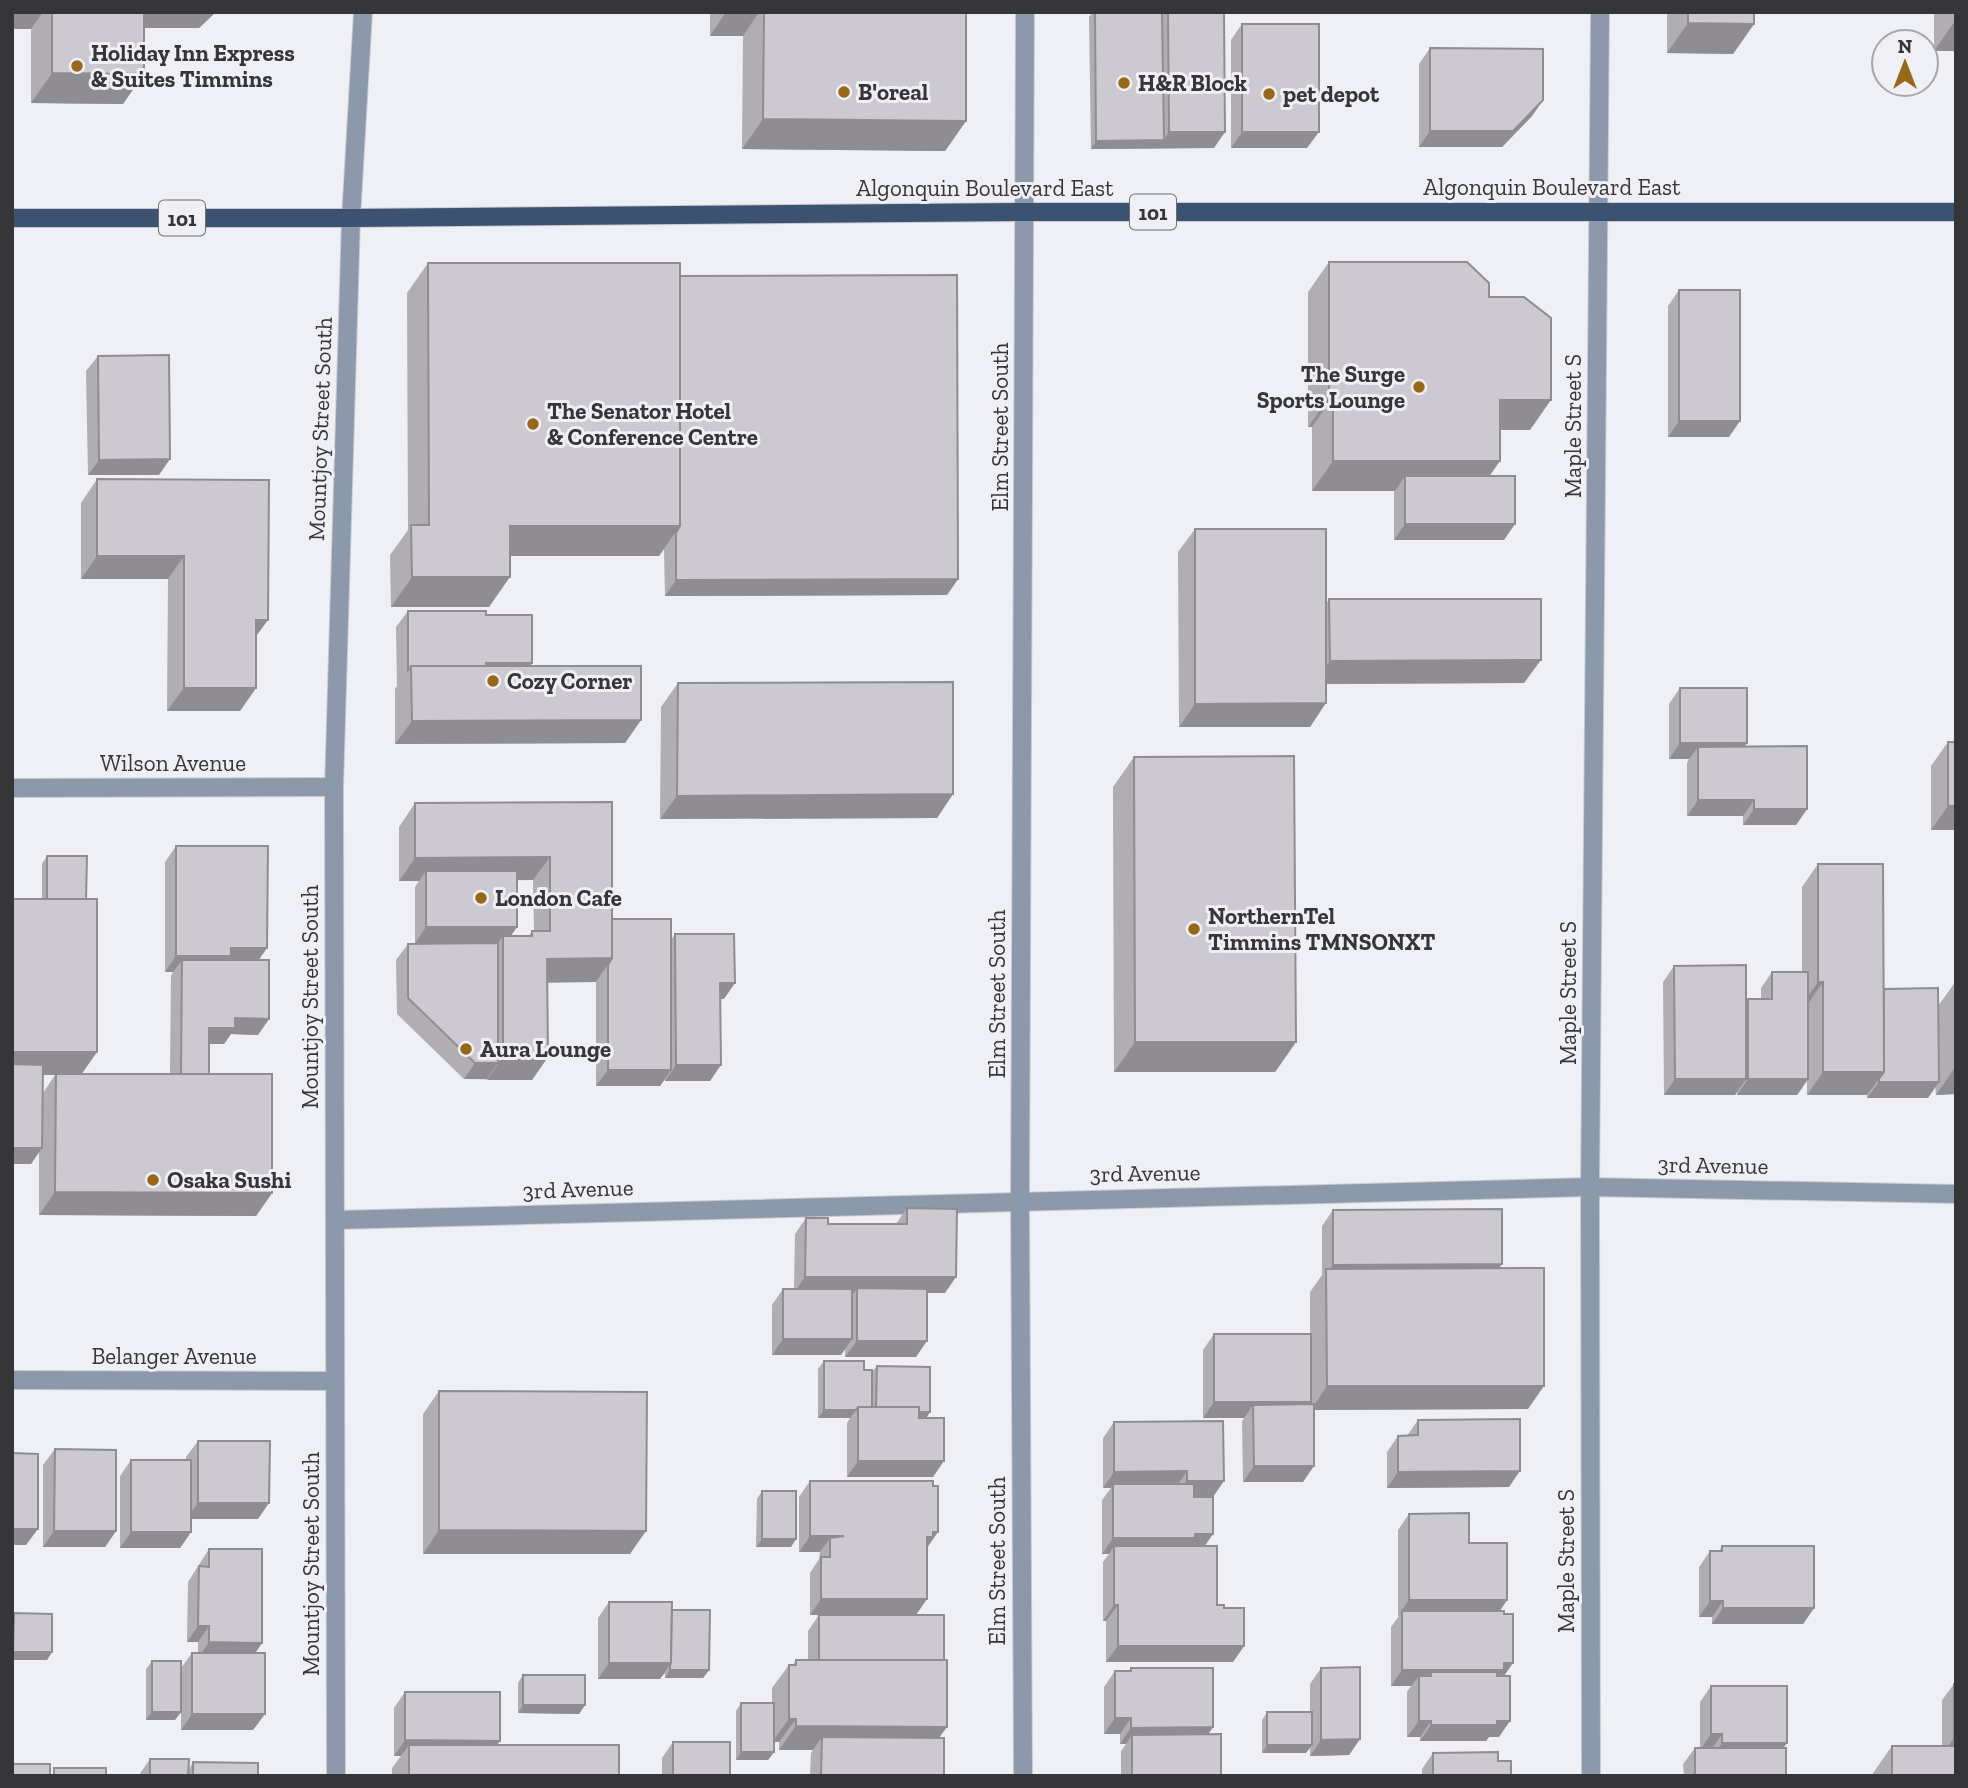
<svg xmlns="http://www.w3.org/2000/svg" width="1968" height="1788" viewBox="0 0 1968 1788" font-family="'Zilla Slab',serif">
	<style>
		.lines { fill: none; stroke-linecap: round; stroke-linejoin: round }
		.minor-casing { stroke: #cacad0; stroke-width: 20 }
		.major-casing { stroke: #cacad0; stroke-width: 20 }
		.minor { stroke: #8c99ab; stroke-width: 18 }
		.major { stroke: #3b5371; stroke-width: 18 }
		.wall { fill: #b0adb3; fill-rule: evenodd }
		.shaded-wall { fill: #908d92 }
		.building { fill: #cdc9d0; stroke: #908d92; stroke-width: 2 }
		.poi-dot { fill: #966817; stroke: #efeff6; stroke-width: 2.5 }
		.labels { text-anchor: middle; dominant-baseline: central; stroke-width: 6; stroke-linejoin: round; paint-order: stroke }
		.shield { fill: #efeff6; stroke: #6e6e71; stroke-width: 2 }
		.shield-label { font-size: 21px; font-weight: bold; fill: #363638 }
		.poi-label { font-size: 23px; font-weight: bold; fill: #363638; stroke: #efeff6; text-anchor: start }
		.street-label { font-size: 23px; fill: #363638; stroke: #efeff6 }
	</style>
	<rect width="100%" height="100%" fill="#efeff6"/>
	<g class="lines">
		<g class="minor-casing">
			<g id="minor">
				<path d="M12 788 334 787"/>
				<path d="M336 1220 1590 1187 1956 1194"/>
				<path d="M12 1380 335 1381"/>
				<path d="M336 1776 334 787 351 218 363 12"/>
				<path d="M1023 1776 1020 1201 1025 12"/>
				<path d="M1591 1776 1590 1187 1600 12"/>
			</g>
		</g>
		<g class="major-casing">
			<path id="major" d="M12 218H351L1025 212H1956"/>
		</g>
		<use href="#minor" class="minor"/>
		<use href="#major" class="major"/>
	</g>
	<g class="wall">
		<path d="M12 12H216L199 28H144L123 104 31 103V29H12Z"/>
		<path d="M710 12H966V121L945 151 742 149 743 36H710Z"/>
		<path d="M1093 12H1224L1214 148 1091 149 1089 17Z"/>
		<path d="M1667 12H1754V24L1733 54 1667 53Z"/>
		<rect x="1934" y="12" width="22" height="39"/>
		<path d="M1242 24 1307 148H1231V40Z"/>
		<path d="M1430 48 1543 100 1532 116 1502 147H1419V64Z"/>
		<path d="M1329 262 1530 430H1500L1489 476 1504 540H1394V492L1395 491H1312V427H1308V292Z"/>
		<path d="M428 263 680 276 958 579 947 595 665 596 664 549 659 556H510L489 607H391L390 555 408 530 407 293Z"/>
		<path d="M1679 290 1729 437H1668V306Z"/>
		<path d="M98 356 159 475H88L86 371Z"/>
		<path d="M97 479 269 480 256 636V688L240 711H167L168 579H81V503Z"/>
		<path d="M1195 529 1326 604 1329 599 1524 683 1326 684 1310 727H1179L1178 552Z"/>
		<path d="M408 611 486 615 532 663 531 666 641 720 625 743 395 744V689L397 686 396 627Z"/>
		<path d="M678 683 953 794 937 818 660 819 661 707Z"/>
		<path d="M1680 688 1747 743 1745 746 1807 809 1796 825H1743V816H1687V763L1689 759H1669V704Z"/>
		<path d="M1948 742H1956V830H1931V766Z"/>
		<path d="M1134 757 1296 1042 1275 1072H1114L1113 787Z"/>
		<path d="M612 802V919L671 940 675 934 724 999H720L710 1081H665V1079L660 1086H596V981L547 982 548 1057 532 1080 464 1079 397 1014 396 960 408 944 498 943H415V887L419 881H399V827L415 803ZM517 880H533L534 931H532L529 936H510L517 927Z"/>
		<path d="M176 846 259 960 269 1019 258 1035 231 1034 224 1044H209V1074L272 1193 256 1216 39 1215V1152L31 1164H12L42 899V864L47 856 82 1074H170L171 976 173 972H165V862ZM43 1075H55L43 1093Z"/>
		<path d="M1818 864 1884 989 1938 1006 1956 981V1094L1936 1095 1935 1086 1928 1098H1867V1095H1807V1081L1797 1095H1737V1092L1735 1095H1664L1663 982 1674 966 1746 1002 1748 999H1761V988L1772 972H1802V887Z"/>
		<path d="M907 1208 945 1293H927L916 1357H845V1348L841 1355H772V1305L783 1289H794L795 1234 806 1218 828 1224H896Z"/>
		<path d="M1333 1210 1502 1264 1499 1268 1528 1409 1314 1410 1303 1482H1243L1242 1421 1244 1418H1203V1350L1214 1334H1310V1292L1322 1275V1226Z"/>
		<path d="M824 1361 872 1372 877 1366 926 1418 933 1477H847V1423L850 1418H818V1369Z"/>
		<path d="M439 1391 630 1554H423V1414Z"/>
		<path d="M1418 1420 1509 1487 1387 1488V1452L1398 1436H1407Z"/>
		<path d="M1223 1421 1213 1497 1204 1546 1217 1605 1224 1608 1244 1646 1233 1662H1106V1621H1103V1562L1109 1554H1102V1500L1111 1488H1103V1438L1114 1422Z"/>
		<path d="M198 1441 258 1519H191V1532L180 1548H120V1476L131 1460H186V1457Z"/>
		<path d="M55 1449 116 1531 105 1547H43V1465Z"/>
		<path d="M810 1481 927 1547 810 1615V1573L819 1559 820 1552H799V1497Z"/>
		<path d="M762 1491 796 1539 791 1547H756L757 1499Z"/>
		<path d="M1409 1514 1469 1543 1507 1600 1500 1611 1504 1676 1499 1737H1489L1486 1741H1420V1737H1407V1692L1411 1686H1391V1627L1399 1616H1398V1530Z"/>
		<path d="M1722 1546 1814 1608 1803 1624H1712V1617H1699V1567L1710 1551H1719Z"/>
		<path d="M209 1549 262 1643 255 1653 253 1730H181V1712L175 1720H146V1669L152 1661 181 1668 192 1653H198V1642H187L188 1582Z"/>
		<path d="M609 1602 672 1610 709 1670 703 1678H665V1673L660 1679H598V1618Z"/>
		<path d="M14 1613 52 1652 47 1660H12V1616Z"/>
		<path d="M819 1615 939 1738 944 1776H810L811 1753 813 1750H779V1742H774V1752L768 1760H736V1711L741 1703H772V1688L789 1665H793L796 1660H808V1631Z"/>
		<path d="M1131 1668 1213 1727 1208 1735 1221 1776H1121V1751L1126 1744H1120V1734H1104V1687L1115 1671H1129Z"/>
		<path d="M1321 1668 1360 1739 1349 1755 1310 1756V1747L1306 1753H1262V1720L1267 1712H1310V1684Z"/>
		<path d="M523 1675 585 1705 579 1714 518 1713V1683Z"/>
		<path d="M1954 1684 1956 1776H1871L1892 1746H1942V1700Z"/>
		<path d="M1711 1686 1783 1748 1786 1776H1684L1683 1764 1695 1748H1700V1702Z"/>
		<path d="M405 1692 497 1745 619 1776H392V1768L401 1756H394V1708Z"/>
		<path d="M673 1742 730 1776H662V1758Z"/>
		<path d="M1433 1753 1498 1761 1511 1776H1422V1769Z"/>
		<path d="M150 1759 189 1769 193 1762 258 1776H132L139 1775Z"/>
	</g>
	<g class="shaded-wall">
		<path d="M12 12H43L31 29H12Z"/>
		<path d="M134 12H216L199 28H123Z"/>
		<path d="M726 12H759L743 36H710Z"/>
		<path d="M1955 21 1956 51H1934Z"/>
		<path d="M1688 23 1754 24 1733 54 1667 53Z"/>
		<path d="M52 73 144 74 123 104 31 103Z"/>
		<path d="M1543 100 1532 116 1502 147H1419L1430 131Z"/>
		<path d="M763 119 966 121 945 151 742 149Z"/>
		<path d="M1169 132H1225L1214 148 1091 149 1096 141 1164 140Z"/>
		<path d="M1242 132H1319L1307 148H1231Z"/>
		<path d="M1329 397H1333L1312 427H1308Z"/>
		<path d="M1500 400H1551L1530 430H1479Z"/>
		<path d="M1679 421H1740L1729 437H1668Z"/>
		<path d="M170 459 159 475H88L99 460Z"/>
		<path d="M1333 461H1500L1479 491 1405 476 1395 491H1312Z"/>
		<path d="M1405 524H1515L1504 540H1394Z"/>
		<path d="M510 526H680L659 556H489Z"/>
		<path d="M97 556H184L168 579H81Z"/>
		<path d="M412 577H510L489 607H391Z"/>
		<path d="M958 579 947 595 665 596 676 580Z"/>
		<path d="M256 620H268L251 643Z"/>
		<path d="M1541 660 1524 683 1313 684 1330 661Z"/>
		<path d="M486 663H532L521 679H480Z"/>
		<path d="M184 688H256L240 711H167Z"/>
		<path d="M1326 703 1310 727H1179L1195 704Z"/>
		<path d="M641 720 625 743 395 744 412 721Z"/>
		<path d="M1680 743H1747L1736 759 1698 747 1689 759H1669Z"/>
		<path d="M953 794 937 818 660 819 677 796Z"/>
		<path d="M1698 800H1754L1743 816H1687Z"/>
		<path d="M1948 806H1956V830H1931Z"/>
		<path d="M1754 809H1807L1796 825H1743Z"/>
		<path d="M550 857 533 880 426 881V871L419 881H399L415 858Z"/>
		<path d="M426 927H517L506 943 503 936 498 943H415Z"/>
		<path d="M231 948H267L256 964 182 960 173 972H165L176 956Z"/>
		<path d="M612 958 596 982 531 983 547 959Z"/>
		<path d="M1818 982H1823L1807 1005H1802Z"/>
		<path d="M720 983H735L724 999H709Z"/>
		<path d="M235 1018 269 1019 258 1035 231 1034 224 1044H198L209 1028Z"/>
		<path d="M1135 1042H1296L1275 1072H1114Z"/>
		<path d="M12 1052H97L81 1075 56 1074 55 1075H12Z"/>
		<path d="M503 1057H548L532 1080H487Z"/>
		<path d="M475 1063H498L487 1079H464Z"/>
		<path d="M676 1065H721L710 1081H665Z"/>
		<path d="M1956 1066V1094L1936 1095Z"/>
		<path d="M608 1070H671L660 1086H596Z"/>
		<path d="M1823 1072H1884L1867 1095H1807Z"/>
		<path d="M1675 1079H1746L1735 1095H1664Z"/>
		<path d="M1748 1079H1808L1797 1095H1737Z"/>
		<path d="M1879 1082H1939L1928 1098H1867Z"/>
		<path d="M12 1148H42L31 1164H12Z"/>
		<path d="M55 1192 272 1193 256 1216 39 1215Z"/>
		<path d="M1502 1264 1490 1280 1326 1274 1333 1265Z"/>
		<path d="M805 1277H956L945 1293H857V1288L854 1293H794Z"/>
		<path d="M783 1339H852L841 1355H772Z"/>
		<path d="M857 1341H927L916 1357H845Z"/>
		<path d="M1327 1386H1544L1528 1409 1311 1410Z"/>
		<path d="M1214 1402H1311L1299 1418 1253 1405 1244 1418H1203Z"/>
		<path d="M824 1410H856L850 1418H818Z"/>
		<path d="M876 1412H930L925 1420Z"/>
		<path d="M858 1461H944L933 1477H847Z"/>
		<path d="M1254 1466H1314L1303 1482H1243Z"/>
		<path d="M1187 1471 1176 1487 1113 1484 1111 1488H1103L1114 1472Z"/>
		<path d="M1520 1471 1509 1487 1387 1488 1398 1472Z"/>
		<path d="M1187 1481H1224L1213 1497H1176Z"/>
		<path d="M198 1503H269L258 1519H186Z"/>
		<path d="M12 1529H38L26 1545H12Z"/>
		<path d="M439 1530 646 1531 630 1554H423Z"/>
		<path d="M54 1531H116L105 1547H43Z"/>
		<path d="M131 1532H191L180 1548H120Z"/>
		<path d="M933 1532H938L927 1548V1537Z"/>
		<path d="M1195 1534H1213L1202 1550 1114 1546 1109 1554H1102L1113 1538Z"/>
		<path d="M810 1536H844L830 1538 820 1552H799Z"/>
		<path d="M762 1539H796L791 1547H756Z"/>
		<path d="M821 1599H927L916 1615H810Z"/>
		<path d="M1409 1600H1507L1496 1616 1402 1611 1398 1616Z"/>
		<path d="M1710 1601H1723L1712 1617H1699Z"/>
		<path d="M1114 1605H1118L1106 1621H1103Z"/>
		<path d="M1723 1608H1814L1803 1624H1712Z"/>
		<path d="M198 1626H209L198 1642H187Z"/>
		<path d="M209 1642 262 1643 251 1659 198 1658Z"/>
		<path d="M1118 1646H1244L1233 1662H1106Z"/>
		<path d="M13 1652H52L47 1660H12V1654Z"/>
		<path d="M609 1663H671L660 1679H598Z"/>
		<path d="M1504 1663H1513L1502 1679 1431 1676V1672L1421 1686 1419 1676 1411 1686H1391L1402 1670Z"/>
		<path d="M670 1670H709L703 1678H665Z"/>
		<path d="M523 1705H585L579 1714 518 1713Z"/>
		<path d="M152 1712H181L175 1720H146Z"/>
		<path d="M192 1714H265L253 1730H181Z"/>
		<path d="M1115 1718H1131L1120 1734H1104Z"/>
		<path d="M789 1719H796L779 1742H772Z"/>
		<path d="M1419 1721H1431L1420 1737H1407Z"/>
		<path d="M1497 1721H1510L1499 1737H1489L1486 1741H1420L1431 1725Z"/>
		<path d="M796 1726 947 1727 930 1750 822 1737 813 1750H779Z"/>
		<path d="M1213 1727 1202 1743 1132 1735 1126 1744H1120L1131 1728Z"/>
		<path d="M1711 1734H1722L1711 1750H1700Z"/>
		<path d="M1954 1738H1956V1754H1942Z"/>
		<path d="M1360 1739 1349 1755 1310 1756 1321 1740Z"/>
		<path d="M405 1740 500 1741 488 1757 409 1745 401 1756H394Z"/>
		<path d="M1722 1743H1787L1775 1759H1711Z"/>
		<path d="M1267 1745H1312L1306 1753H1262Z"/>
		<path d="M741 1752H774L768 1760H736Z"/>
	</g>
	<g class="building">
		<path d="M52 12H144V74L52 73Z"/>
		<path d="M764 12H966V121L763 119Z"/>
		<path d="M1095 12H1162L1164 140 1096 141Z"/>
		<path d="M1168 12H1224L1225 132H1169Z"/>
		<path d="M1688 12H1754V24L1688 23Z"/>
		<rect x="1242" y="24" width="77" height="108"/>
		<path d="M1430 48 1543 49V100L1513 131H1430Z"/>
		<path d="M1329 262H1467L1489 283V297H1524L1551 318V400H1500V461H1333V397H1329Z"/>
		<path d="M428 263H680V526H510V577H412L411 525H429Z"/>
		<path d="M957 275 958 579 676 580V533L680 526V276Z"/>
		<rect x="1679" y="290" width="61" height="131"/>
		<path d="M169 355 170 459 99 460 98 356Z"/>
		<rect x="1405" y="476" width="110" height="48"/>
		<path d="M97 479 269 480 268 620H256V688H184V556H97Z"/>
		<path d="M1195 529H1326V703L1195 704Z"/>
		<path d="M1329 599H1541V660L1330 661Z"/>
		<path d="M408 611H486V615H532V663H486V666H411L408 670Z"/>
		<path d="M411 666H641V720L412 721Z"/>
		<path d="M953 682V794L677 796 678 683Z"/>
		<rect x="1680" y="688" width="67" height="55"/>
		<rect x="1948" y="742" width="8" height="64"/>
		<path d="M1807 746V809H1754V800H1698V747Z"/>
		<path d="M1294 756 1296 1042H1135L1134 757Z"/>
		<path d="M612 802V958L547 959 548 1057H503V936H532V931H550V857L415 858V803Z"/>
		<path d="M176 846H268L267 948H231V956H176Z"/>
		<path d="M47 856H87L86 899H47Z"/>
		<path d="M1818 864H1883L1884 1072H1823V982H1818Z"/>
		<rect x="426" y="871" width="91" height="56"/>
		<rect x="12" y="899" width="85" height="153"/>
		<path d="M612 919H671V1070H608V965L612 958Z"/>
		<path d="M675 934H734L735 983H720L721 1065H676Z"/>
		<path d="M498 943V1063H475L408 998V944Z"/>
		<path d="M182 960H269V1019L235 1018V1028H209V1074H181Z"/>
		<path d="M1746 965V1079H1675L1674 966Z"/>
		<path d="M1772 972H1808V1079H1748V999H1772Z"/>
		<path d="M1938 988 1939 1082H1879V1079L1884 1072V989Z"/>
		<path d="M12 1064 43 1065 42 1148H12Z"/>
		<path d="M56 1074H272V1193L55 1192Z"/>
		<path d="M907 1208 957 1209 956 1277H805L806 1218H828V1224H907Z"/>
		<path d="M1502 1209V1264L1333 1265V1210Z"/>
		<path d="M1544 1268V1386H1327L1326 1269Z"/>
		<path d="M857 1288 927 1289V1341H857Z"/>
		<rect x="783" y="1289" width="69" height="50"/>
		<rect x="1214" y="1334" width="97" height="68"/>
		<path d="M824 1361H864V1370H872V1407H858L856 1410H824Z"/>
		<path d="M877 1366 930 1367V1412H919V1407H876Z"/>
		<path d="M439 1391 647 1392 646 1531 439 1530Z"/>
		<path d="M1314 1404V1466H1254L1253 1405Z"/>
		<path d="M858 1407H919V1418H944V1461H858Z"/>
		<path d="M1520 1419V1471L1398 1472V1436L1418 1435V1420Z"/>
		<path d="M1223 1421 1224 1481H1187V1471L1114 1472V1422Z"/>
		<path d="M198 1441H270L269 1503H198Z"/>
		<path d="M55 1449 116 1450V1531H54Z"/>
		<path d="M12 1453 38 1454V1529H12Z"/>
		<rect x="131" y="1460" width="60" height="72"/>
		<path d="M810 1481H933V1486H938V1532H933V1537H927V1599H821V1557H830V1538L844 1536H810Z"/>
		<path d="M1113 1484H1194V1497H1213V1534H1195V1538H1113Z"/>
		<rect x="762" y="1491" width="34" height="48"/>
		<path d="M1469 1513V1543H1507V1600H1409V1514Z"/>
		<path d="M1114 1546H1217V1605H1224V1608H1244V1646H1118V1605H1114Z"/>
		<path d="M1722 1546H1814V1608H1723V1601H1710V1551H1722Z"/>
		<path d="M209 1549H262V1643L209 1642V1626H198L199 1566 209 1567Z"/>
		<path d="M609 1602H672L671 1663H609Z"/>
		<path d="M672 1610H710L709 1670H670V1665L671 1663Z"/>
		<path d="M1402 1611H1504V1614H1513V1663H1504V1670H1402Z"/>
		<path d="M14 1613 52 1614V1652H13Z"/>
		<rect x="819" y="1615" width="125" height="45"/>
		<rect x="192" y="1653" width="73" height="61"/>
		<path d="M796 1660H947V1727L796 1726V1719H789V1665H796Z"/>
		<rect x="152" y="1661" width="29" height="51"/>
		<path d="M1360 1667V1739L1321 1740V1668Z"/>
		<path d="M1131 1668H1213V1727L1131 1728V1718H1115V1671H1131Z"/>
		<path d="M1431 1672H1497V1676H1510V1721H1497V1725H1431V1721H1419V1676H1431Z"/>
		<rect x="523" y="1675" width="62" height="30"/>
		<rect x="1954" y="1684" width="2" height="54"/>
		<path d="M1711 1686H1787V1743H1722V1734H1711Z"/>
		<path d="M405 1692H500V1741L405 1740Z"/>
		<rect x="741" y="1703" width="33" height="49"/>
		<rect x="1267" y="1712" width="45" height="33"/>
		<path d="M1221 1734V1776H1132V1735Z"/>
		<path d="M822 1737 944 1738V1776H821Z"/>
		<rect x="673" y="1742" width="57" height="34"/>
		<rect x="409" y="1745" width="210" height="31"/>
		<rect x="1892" y="1746" width="64" height="30"/>
		<rect x="1695" y="1748" width="91" height="28"/>
		<path d="M1498 1752V1761H1511V1776H1433V1753Z"/>
		<path d="M150 1759H189L188 1776H133L150 1775Z"/>
		<path d="M193 1762 258 1763V1776H193Z"/>
		<rect x="12" y="1764" width="38" height="12"/>
		<rect x="54" y="1768" width="52" height="8"/>
	</g>
	<g class="poi-dot">
		<circle cx="77" cy="66" r="7"/>
		<circle cx="1124" cy="83" r="7"/>
		<circle cx="844" cy="92" r="7"/>
		<circle cx="1269" cy="94" r="7"/>
		<circle cx="1419" cy="387" r="7"/>
		<circle cx="533" cy="424" r="7"/>
		<circle cx="493" cy="681" r="7"/>
		<circle cx="481" cy="898" r="7"/>
		<circle cx="1194" cy="929" r="7"/>
		<circle cx="466" cy="1049" r="7"/>
		<circle cx="153" cy="1180" r="7"/>
	</g>
	<g class="labels">
		<g class="shield">
			<rect x="1130" y="194.5" width="46" height="35" rx="5"/>
			<rect x="159" y="200.5" width="46" height="35" rx="5"/>
		</g>
		<g class="shield-label">
			<text x="1153" y="212">101</text>
			<text x="182" y="218">101</text>
		</g>
		<g class="poi-label">
			<text x="91" y="53">Holiday Inn Express<tspan x="91" dy="26">&amp; Suites Timmins</tspan></text>
			<text x="1138" y="83">H&amp;R Block</text>
			<text x="858" y="92">B'oreal</text>
			<text x="1283" y="94">pet depot</text>
			<text x="1405" y="374" text-anchor="end">The Surge<tspan x="1405" dy="26">Sports Lounge</tspan></text>
			<text x="547" y="411">The Senator Hotel<tspan x="547" dy="26">&amp; Conference Centre</tspan></text>
			<text x="507" y="681">Cozy Corner</text>
			<text x="495" y="898">London Cafe</text>
			<text x="1208" y="916">NorthernTel<tspan x="1208" dy="26">Timmins TMNSONXT</tspan></text>
			<text x="480" y="1049">Aura Lounge</text>
			<text x="167" y="1180">Osaka Sushi</text>
		</g>
		<g class="street-label">
			<text x="1552" y="187">Algonquin Boulevard East</text>
			<text x="985" y="188">Algonquin Boulevard East</text>
			<text transform="translate(1573 426) rotate(-90)">Maple Street S</text>
			<text transform="translate(1000 427) rotate(-90)">Elm Street South</text>
			<text transform="translate(320 429) rotate(-88)">Mountjoy Street South</text>
			<text x="173" y="763">Wilson Avenue</text>
			<text transform="translate(1568 993) rotate(-90)">Maple Street S</text>
			<text transform="translate(997 994) rotate(-90)">Elm Street South</text>
			<text transform="translate(310 997) rotate(-90)">Mountjoy Street South</text>
			<text transform="translate(1713 1165) rotate(1)">3rd Avenue</text>
			<text transform="translate(1145 1173) rotate(-1)">3rd Avenue</text>
			<text transform="translate(578 1189) rotate(-2)">3rd Avenue</text>
			<text x="174" y="1356">Belanger Avenue</text>
			<text transform="translate(997 1561) rotate(-90)">Elm Street South</text>
			<text transform="translate(1566 1561) rotate(-90)">Maple Street S</text>
			<text transform="translate(311 1564) rotate(-90)">Mountjoy Street South</text>
		</g>
	</g>
	<rect width="1968" height="1788" fill="none" stroke="#363638" stroke-width="28"/>
	<g transform="translate(1905 63)"><circle r="33" fill="#efeff6" stroke="#a5a5aa" stroke-width="2"/>
	<path d="M0-5L12 26L0 18L-12 26Z" fill="#966817"/>
	<text y="-10" font-size="19" font-weight="bold" text-anchor="middle" fill="#363638">N</text>
	</g>
</svg>
